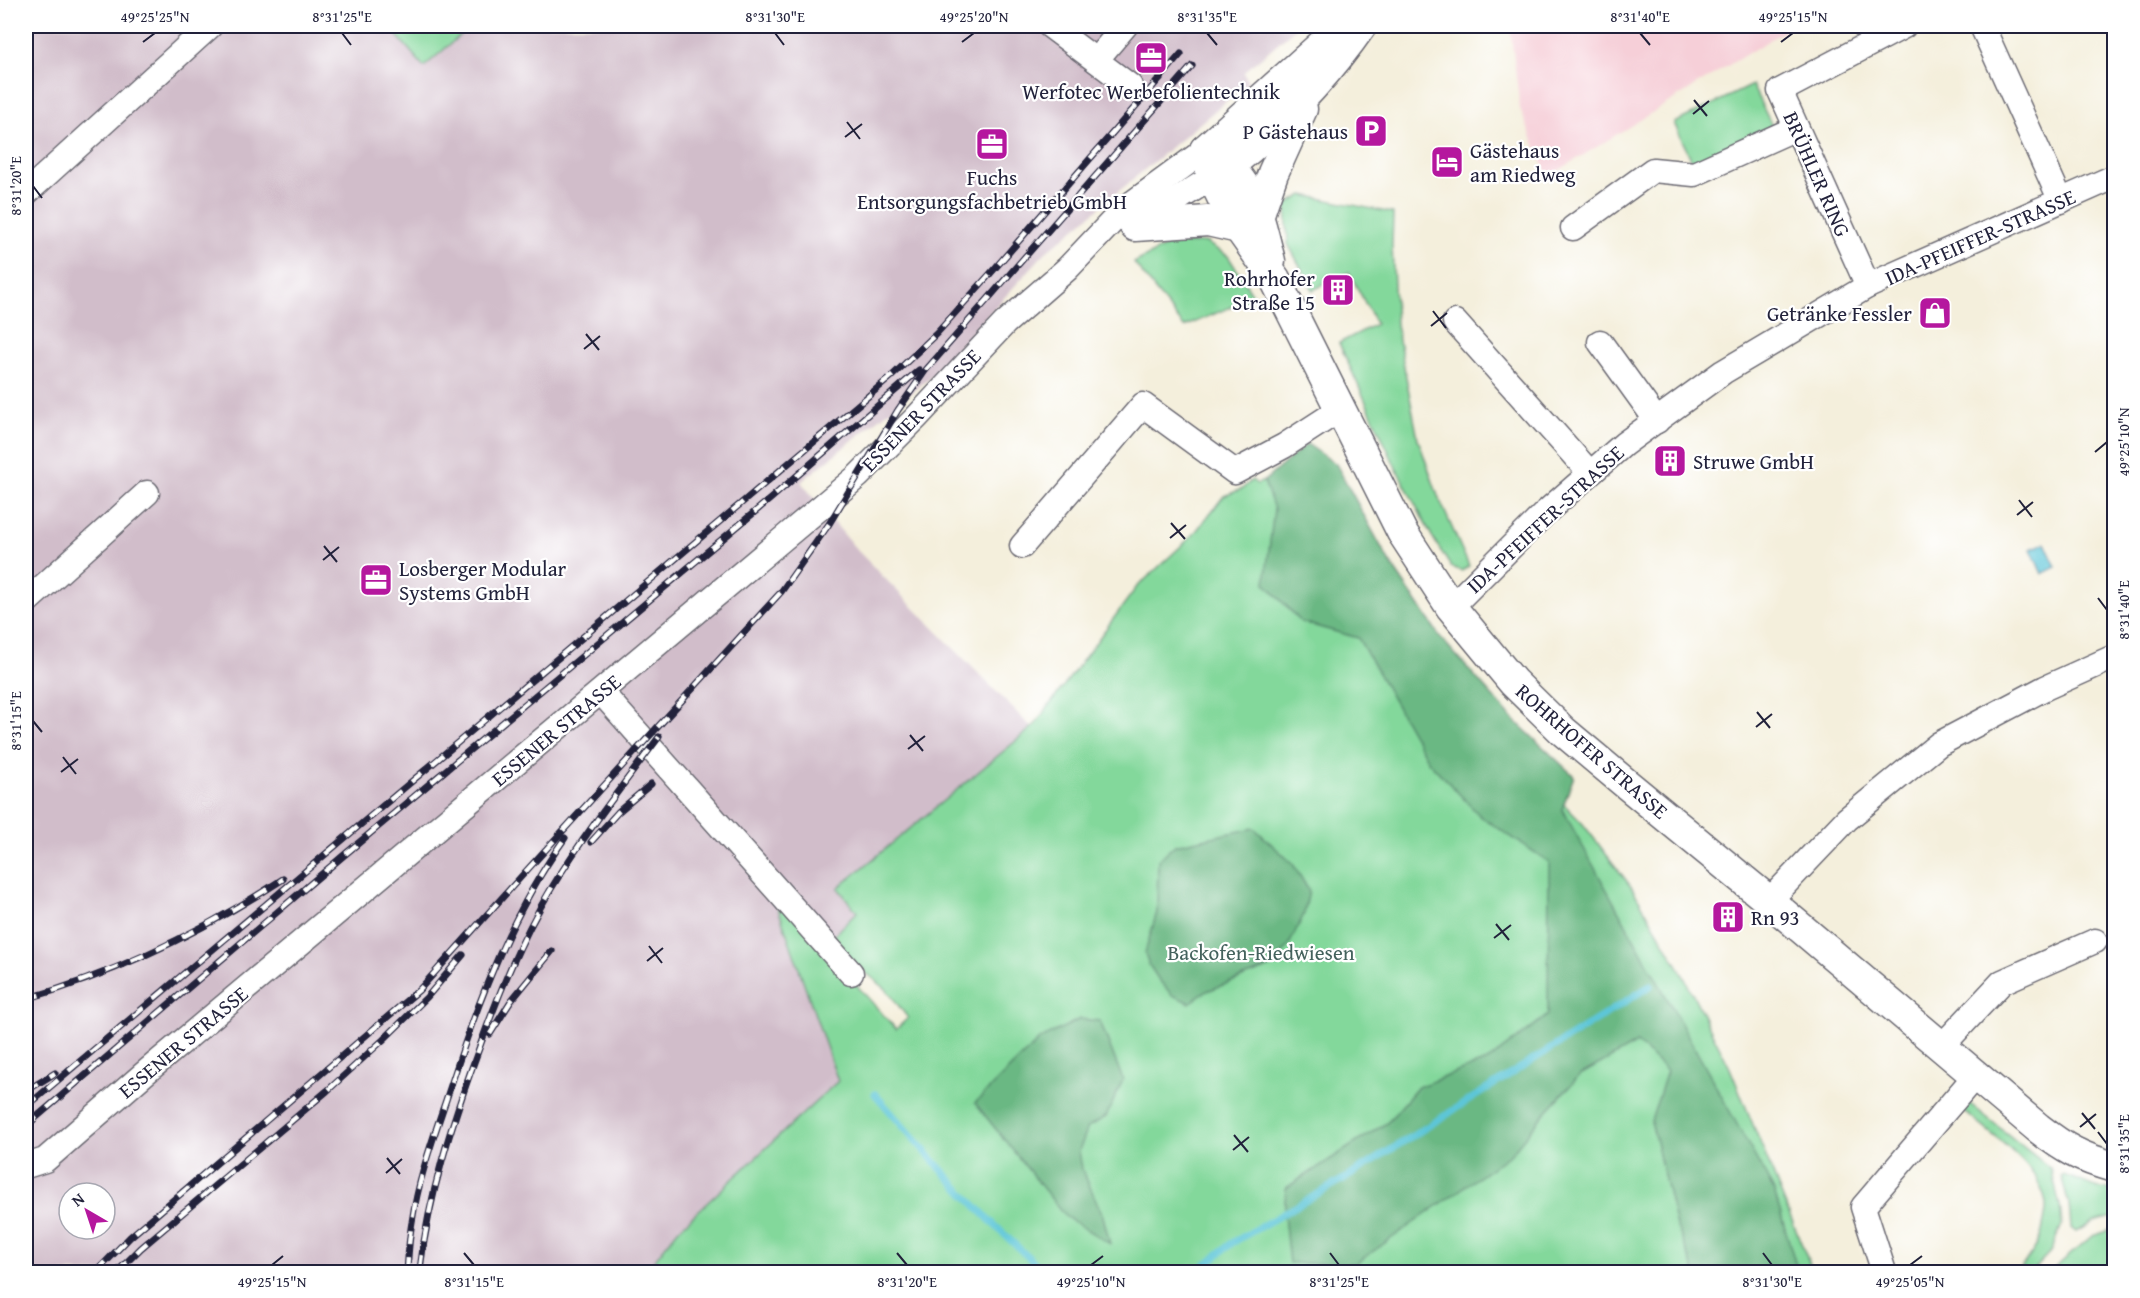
<svg xmlns="http://www.w3.org/2000/svg" width="2140" height="1298" viewBox="0 0 2140 1298" font-family="'Gentium Book Plus',serif">
	<style>
		.built { fill: #f6cfd8 }
		.industrial { fill: #d1bdca; fill-rule: evenodd }
		.green { fill: #83d89b; stroke: #527d6b; stroke-width: 1.5 }
		.forest { fill: #6ab883; stroke: #466d5f; stroke-width: 1.5 }
		.water { fill: #5dc6d8; stroke: #40748a; stroke-width: 1.5 }
		.lines { fill: none; stroke-linecap: round; stroke-linejoin: round }
		.stream { stroke: #5dc6d8; stroke-width: 7 }
		.minor-casing { stroke: #6c6a73; stroke-width: 27 }
		.major-casing { stroke: #6c6a73; stroke-width: 33 }
		.minor { stroke: #fff; stroke-width: 24 }
		.major { stroke: #fff; stroke-width: 30 }
		.rail-casing { stroke: #22223b; stroke-width: 7 }
		.rail { stroke: #fff; stroke-width: 4.5; stroke-dasharray: 14; stroke-linecap: butt }
		.ticks { fill: none; stroke: #22223b; stroke-width: 2 }
		.labels { text-anchor: middle; dominant-baseline: central; stroke-width: 4.5; stroke-linejoin: round; paint-order: stroke }
		.poi-label { font-size: 21px; fill: #22223b; stroke: #fff; text-anchor: start }
		.street-label { font-size: 21px; fill: #22223b; stroke: #fff }
		.park-label { font-size: 21px; fill: #44625d; stroke: #fff }
		.neatline { fill: none; stroke: #22223b; stroke-width: 2 }
		.ticks-label { font-size: 15px; text-anchor: middle; fill: #22223b }
	</style>
	<rect width="100%" height="100%" fill="#fff"/>
	<filter id="ink" filterUnits="userSpaceOnUse"><feTurbulence type="fractalNoise" baseFrequency=".0167" numOctaves="2"/><feDisplacementMap in="SourceGraphic" scale="12" xChannelSelector="R" yChannelSelector="G"/><feConvolveMatrix kernelMatrix="1 2 1 2 8 2 1 2 1" color-interpolation-filters="sRGB"/></filter>
	<filter id="wash" filterUnits="userSpaceOnUse"><feTurbulence type="fractalNoise" baseFrequency=".008" numOctaves="4" result="noise"/><feDisplacementMap in="SourceGraphic" scale="24" xChannelSelector="R" yChannelSelector="G"/><feGaussianBlur stdDeviation="1.35" result="paint"/><feColorMatrix in="noise" values="0 0 0 0 0 0 0 0 0 0 0 0 0 0 0 0 0 1.4 0 .05"/><feComposite in="paint" operator="in"/></filter>
	<g filter="url(#wash)">
		<rect width="100%" height="100%" fill="#f4efdc"/>
		<path class="built" d="M1510 26H1792L1548 177 1520 109Z"/>
		<path class="industrial" d="M26 26H1298L1244 72 1248 83 1045 253 932 376 801 482 856 549 1035 731 828 942 773 893 838 1081 678 1230 645 1272H26ZM69 1193H105V1229H69Z"/>
		<g class="green">
			<path d="M399 26H471L424 67 393 31Z"/>
			<path d="M1752 85 1772 126 1693 163 1674 123Z"/>
			<path d="M1303 195 1393 213 1392 246 1396 325 1418 439 1438 496 1469 566 1462 571 1451 567 1434 540 1396 468 1339 343 1376 324 1349 272 1313 290 1288 244 1286 205Z"/>
			<path d="M1205 242 1228 256 1254 297 1184 327 1134 263 1166 246Z"/>
			<path d="M1252 480 1257 484 1264 481 1270 498 1583 824 1632 888 1680 969 1730 1068 1813 1272H645L678 1230 838 1081 772 891 896 1029 908 1018 886 989 828 942 857 912 838 888 1034 726 1136 588 1193 535 1224 496 1242 489Z"/>
			<path d="M1969 1103 2051 1169 2060 1206 2062 1225 2050 1252 2031 1272H2015C2028 1261 2040 1244 2043 1227 2044 1220 2047 1211 2046 1204 2042 1167 1989 1133 1962 1110Z"/>
			<path d="M2064 1175 2101 1189 2114 1191V1217L2093 1222 2076 1232 2071 1228 2069 1204 2061 1177Z"/>
			<path d="M2114 1229V1266L2106 1272H2050L2092 1236Z"/>
		</g>
		<g class="forest">
			<path d="M1307 444 1336 464 1389 561 1441 638 1511 717 1574 776 1562 809 1774 1191 1798 1272H1695L1675 1222 1651 1121 1667 1071 1637 1043 1580 1075 1543 1115 1511 1154 1355 1264 1289 1263 1284 1216 1286 1188 1388 1122 1418 1087 1489 1060 1548 1015 1549 862 1480 816 1428 761 1358 638 1301 622 1265 583 1274 509 1264 481Z"/>
			<path d="M1254 828 1293 864 1309 891 1304 914 1288 947 1271 967 1207 991 1190 1003 1172 995 1159 980 1149 965 1145 953 1157 912 1158 860 1175 845Z"/>
			<path d="M1080 1019 1100 1021 1123 1080 1106 1117 1088 1127 1079 1151 1082 1169 1103 1216 1110 1244 1066 1217 975 1103 1040 1039Z"/>
		</g>
		<path class="water" d="M2045 543 2056 567 2042 574 2031 549Z"/>
		<g class="lines">
			<g class="stream">
				<path d="M875 1094C929 1157 983 1218 1045 1272"/>
				<path d="M1197 1272 1232 1243 1349 1176 1650 986"/>
			</g>
		</g>
	</g>
	<g filter="url(#ink)">
		<g class="lines">
			<g class="minor-casing">
				<g id="minor">
					<path d="M1050 26 1130 86"/>
					<path d="M1982 26 2061 201"/>
					<path d="M1096 60 1125 26"/>
					<path d="M26 193 210 26"/>
					<path d="M1135 226 1227 168"/>
					<path d="M1573 228 1653 170 1694 174 1796 128"/>
					<path d="M1868 286 1780 91 1904 26"/>
					<path d="M1455 322 1590 473"/>
					<path d="M1600 342 1657 421"/>
					<path d="M1022 546 1143 405 1235 472 1284 446 1341 409"/>
					<path d="M26 602 147 493"/>
					<path d="M1451 607 1546 512 1624 444 1723 372 1868 286 2114 177"/>
					<path d="M601 692 851 973"/>
					<path d="M1769 901 1847 819 1939 744 2045 688 2114 657"/>
					<path d="M1941 1047 2002 982 2095 941"/>
					<path d="M26 1166 45 1160 145 1073 858 476 916 418 1005 323 1067 269 1123 210 1205 150"/>
					<path d="M1884 1272 1863 1207 1975 1076"/>
				</g>
			</g>
			<g class="major-casing">
				<g id="major">
					<path d="M1205 150 1213 178 1222 197 1239 228 1275 279 1402 532 1451 607 1513 682 1563 731 1624 782 1769 901 2038 1128C2065 1149 2081 1158 2114 1167"/>
					<path d="M1205 150 1343 26"/>
					<path d="M1214 156C1254 183 1259 218 1270 261"/>
					<path d="M1229 166C1279 125 1324 79 1361 26"/>
					<path d="M1258 217 1273 173 1302 109"/>
					<path d="M1135 226 1208 221 1239 228"/>
				</g>
			</g>
			<use href="#minor" class="minor"/>
			<use href="#major" class="major"/>
			<g class="rail-casing">
				<g id="rail">
					<path d="M591 842 618 812 651 784"/>
					<path d="M26 999C116 973 205 930 283 879"/>
					<path d="M490 1034 511 1001 552 951"/>
					<path d="M26 1091 55 1073"/>
					<path d="M26 1107 892 376 937 333 990 274 1181 54"/>
					<path d="M26 1126 343 856 769 500 919 370"/>
					<path d="M420 1269C429 1195 451 1125 477 1054 498 996 519 942 551 889 583 836 622 786 659 737"/>
					<path d="M96 1272 130 1237 419 990 528 869 781 592 829 524 898 410 925 371 1192 66"/>
					<path d="M117 1272 141 1248 327 1091 383 1040 427 997 463 955"/>
					<path d="M407 1272C408 1256 409 1239 412 1222 419 1174 437 1128 452 1082 480 996 512 912 565 838"/>
				</g>
			</g>
			<use href="#rail" class="rail"/>
		</g>
	</g>
	<path class="ticks" d="M342 33 351 45M775 33 784 45M1207 33 1217 45M1640 33 1650 45M143 42 155 33M962 42 974 33M1781 42 1793 33M1694 100 1707 116M1693 114 1709 101M847 122 860 139M845 137 862 124M33 186 42 198M1433 311 1446 328M1431 326 1447 313M586 334 599 350M584 349 600 336M2095 452 2107 442M2019 500 2032 517M2017 515 2033 502M1171 523 1185 539M1170 538 1186 525M324 546 337 562M323 560 339 547M2098 598 2107 610M1757 712 1770 728M33 721 42 732M1756 727 1772 714M910 735 923 751M908 749 925 736M63 757 76 774M61 772 78 759M1496 924 1509 940M1494 938 1511 925M649 946 662 963M647 961 663 948M2082 1113 2095 1129M2080 1127 2096 1114M2098 1132 2107 1144M1234 1135 1248 1152M1233 1150 1249 1137M387 1158 400 1174M386 1173 402 1159M464 1253 474 1265M897 1253 907 1265M1330 1253 1339 1265M1763 1253 1772 1265M272 1265 283 1256M1091 1265 1103 1256M1910 1265 1922 1256"/>
	<defs>
		<g id="office-square" transform="scale(1.725)"><rect x="-9" y="-9" width="18" height="18" rx="4" fill="#b5179e" stroke="#fff"/><path d="M-6-3h4V-5.5h4V-3h4V5H-6ZM-1-4.5V-3h2v-1.5ZM-6 0V1H6V0Z" fill="#fff"/></g>
		<g id="parking-square" transform="scale(1.725)"><rect x="-9" y="-9" width="18" height="18" rx="4" fill="#b5179e" stroke="#fff"/><path d="M-3.5-5.5H1a3.5 3.5 0 0 1 0 7H-1V5.5H-3.5ZM-1-3.4V-.6H.8a1.4 1.4 0 0 0 0-2.8Z" fill="#fff"/></g>
		<g id="hotel-square" transform="scale(1.725)"><rect x="-9" y="-9" width="18" height="18" rx="4" fill="#b5179e" stroke="#fff"/><path d="M-6-4.5h1.5V1H6V5H4.5V3h-9V5H-6ZM-4 0a1.8 1.8 0 1 1 3.6 0ZM.5 0V-2.5h3Q6-2.5 6 0Z" fill="#fff"/></g>
		<g id="building-square" transform="scale(1.725)"><rect x="-9" y="-9" width="18" height="18" rx="4" fill="#b5179e" stroke="#fff"/><path d="M-4-6H4V6H1V3H-1V6H-4ZM-2.5-4.3h1.7v1.8h-1.7ZM.8-4.3h1.7v1.8H.8ZM-2.5-1h1.7V.8h-1.7ZM.8-1h1.7V.8H.8Z" fill="#fff"/></g>
		<g id="shop-square" transform="scale(1.725)"><rect x="-9" y="-9" width="18" height="18" rx="4" fill="#b5179e" stroke="#fff"/><path d="M-5-2.5h2.3a2.7 3.5 0 0 1 5.4 0H5L5.5 6h-11ZM-1.5-2.5h3a1.5 2.3 0 0 0-3 0Z" fill="#fff"/></g>
	</defs>
	<g fill-rule="evenodd">
		<use href="#office-square" x="1151" y="58"/>
		<use href="#parking-square" x="1371" y="131"/>
		<use href="#office-square" x="992" y="144"/>
		<use href="#hotel-square" x="1447" y="162"/>
		<use href="#building-square" x="1338" y="290"/>
		<use href="#shop-square" x="1935" y="313"/>
		<use href="#building-square" x="1670" y="461"/>
		<use href="#office-square" x="376" y="580"/>
		<use href="#building-square" x="1728" y="917"/>
	</g>
	<g class="labels">
		<g class="poi-label">
			<text x="1151" y="91" text-anchor="middle">Werfotec Werbefolientechnik</text>
			<text x="1348" y="131" text-anchor="end">P Gästehaus</text>
			<text x="1470" y="150">Gästehaus<tspan x="1470" dy="24">am Riedweg</tspan></text>
			<text x="992" y="177" text-anchor="middle">Fuchs<tspan x="992" dy="24">Entsorgungsfachbetrieb GmbH</tspan></text>
			<text x="1315" y="278" text-anchor="end">Rohrhofer<tspan x="1315" dy="24">Straße 15</tspan></text>
			<text x="1912" y="313" text-anchor="end">Getränke Fessler</text>
			<text x="1693" y="461">Struwe GmbH</text>
			<text x="399" y="568">Losberger Modular<tspan x="399" dy="24">Systems GmbH</tspan></text>
			<text x="1751" y="917">Rn 93</text>
		</g>
		<g class="street-label">
			<text transform="translate(1817 174) rotate(66)">BRÜHLER RING</text>
			<text transform="translate(1980 237) rotate(-24)">IDA-PFEIFFER-STRASSE</text>
			<text transform="translate(921 410) rotate(-46)">ESSENER STRASSE</text>
			<text transform="translate(1545 519) rotate(-43)">IDA-PFEIFFER-STRASSE</text>
			<text transform="translate(556 730) rotate(-40)">ESSENER STRASSE</text>
			<text transform="translate(1592 751) rotate(41)">ROHRHOFER STRASSE</text>
			<text transform="translate(183 1042) rotate(-40)">ESSENER STRASSE</text>
		</g>
		<g class="park-label">
			<text x="1261" y="952">Backofen-Riedwiesen</text>
		</g>
	</g>
	<rect width="2140" height="1298" fill="none" stroke="#fff" stroke-width="66"/>
	<g transform="translate(87 1211) rotate(321)"><circle r="28" fill="#ffffff" stroke="#a7a7b1" stroke-width="1.5"/>
	<path d="M0-4.5L10 22L0 15L-10 22Z" fill="#b5179e"/>
	<text y="-9" font-size="16" font-weight="bold" text-anchor="middle" fill="#22223b">N</text>
	</g>
	<rect x="33" y="33" width="2074" height="1232" class="neatline"/>
	<g class="ticks-label">
		<text x="155" y="22">49°25'25"N</text>
		<text x="342" y="22">8°31'25"E</text>
		<text x="775" y="22">8°31'30"E</text>
		<text x="974" y="22">49°25'20"N</text>
		<text x="1207" y="22">8°31'35"E</text>
		<text x="1640" y="22">8°31'40"E</text>
		<text x="1793" y="22">49°25'15"N</text>
		<text transform="translate(16 186) rotate(-90)" y="5">8°31'20"E</text>
		<text transform="translate(2124 442) rotate(-90)" y="5">49°25'10"N</text>
		<text transform="translate(2124 610) rotate(-90)" y="5">8°31'40"E</text>
		<text transform="translate(16 721) rotate(-90)" y="5">8°31'15"E</text>
		<text transform="translate(2124 1144) rotate(-90)" y="5">8°31'35"E</text>
		<text x="272" y="1287">49°25'15"N</text>
		<text x="474" y="1287">8°31'15"E</text>
		<text x="907" y="1287">8°31'20"E</text>
		<text x="1091" y="1287">49°25'10"N</text>
		<text x="1339" y="1287">8°31'25"E</text>
		<text x="1772" y="1287">8°31'30"E</text>
		<text x="1910" y="1287">49°25'05"N</text>
	</g>
</svg>
